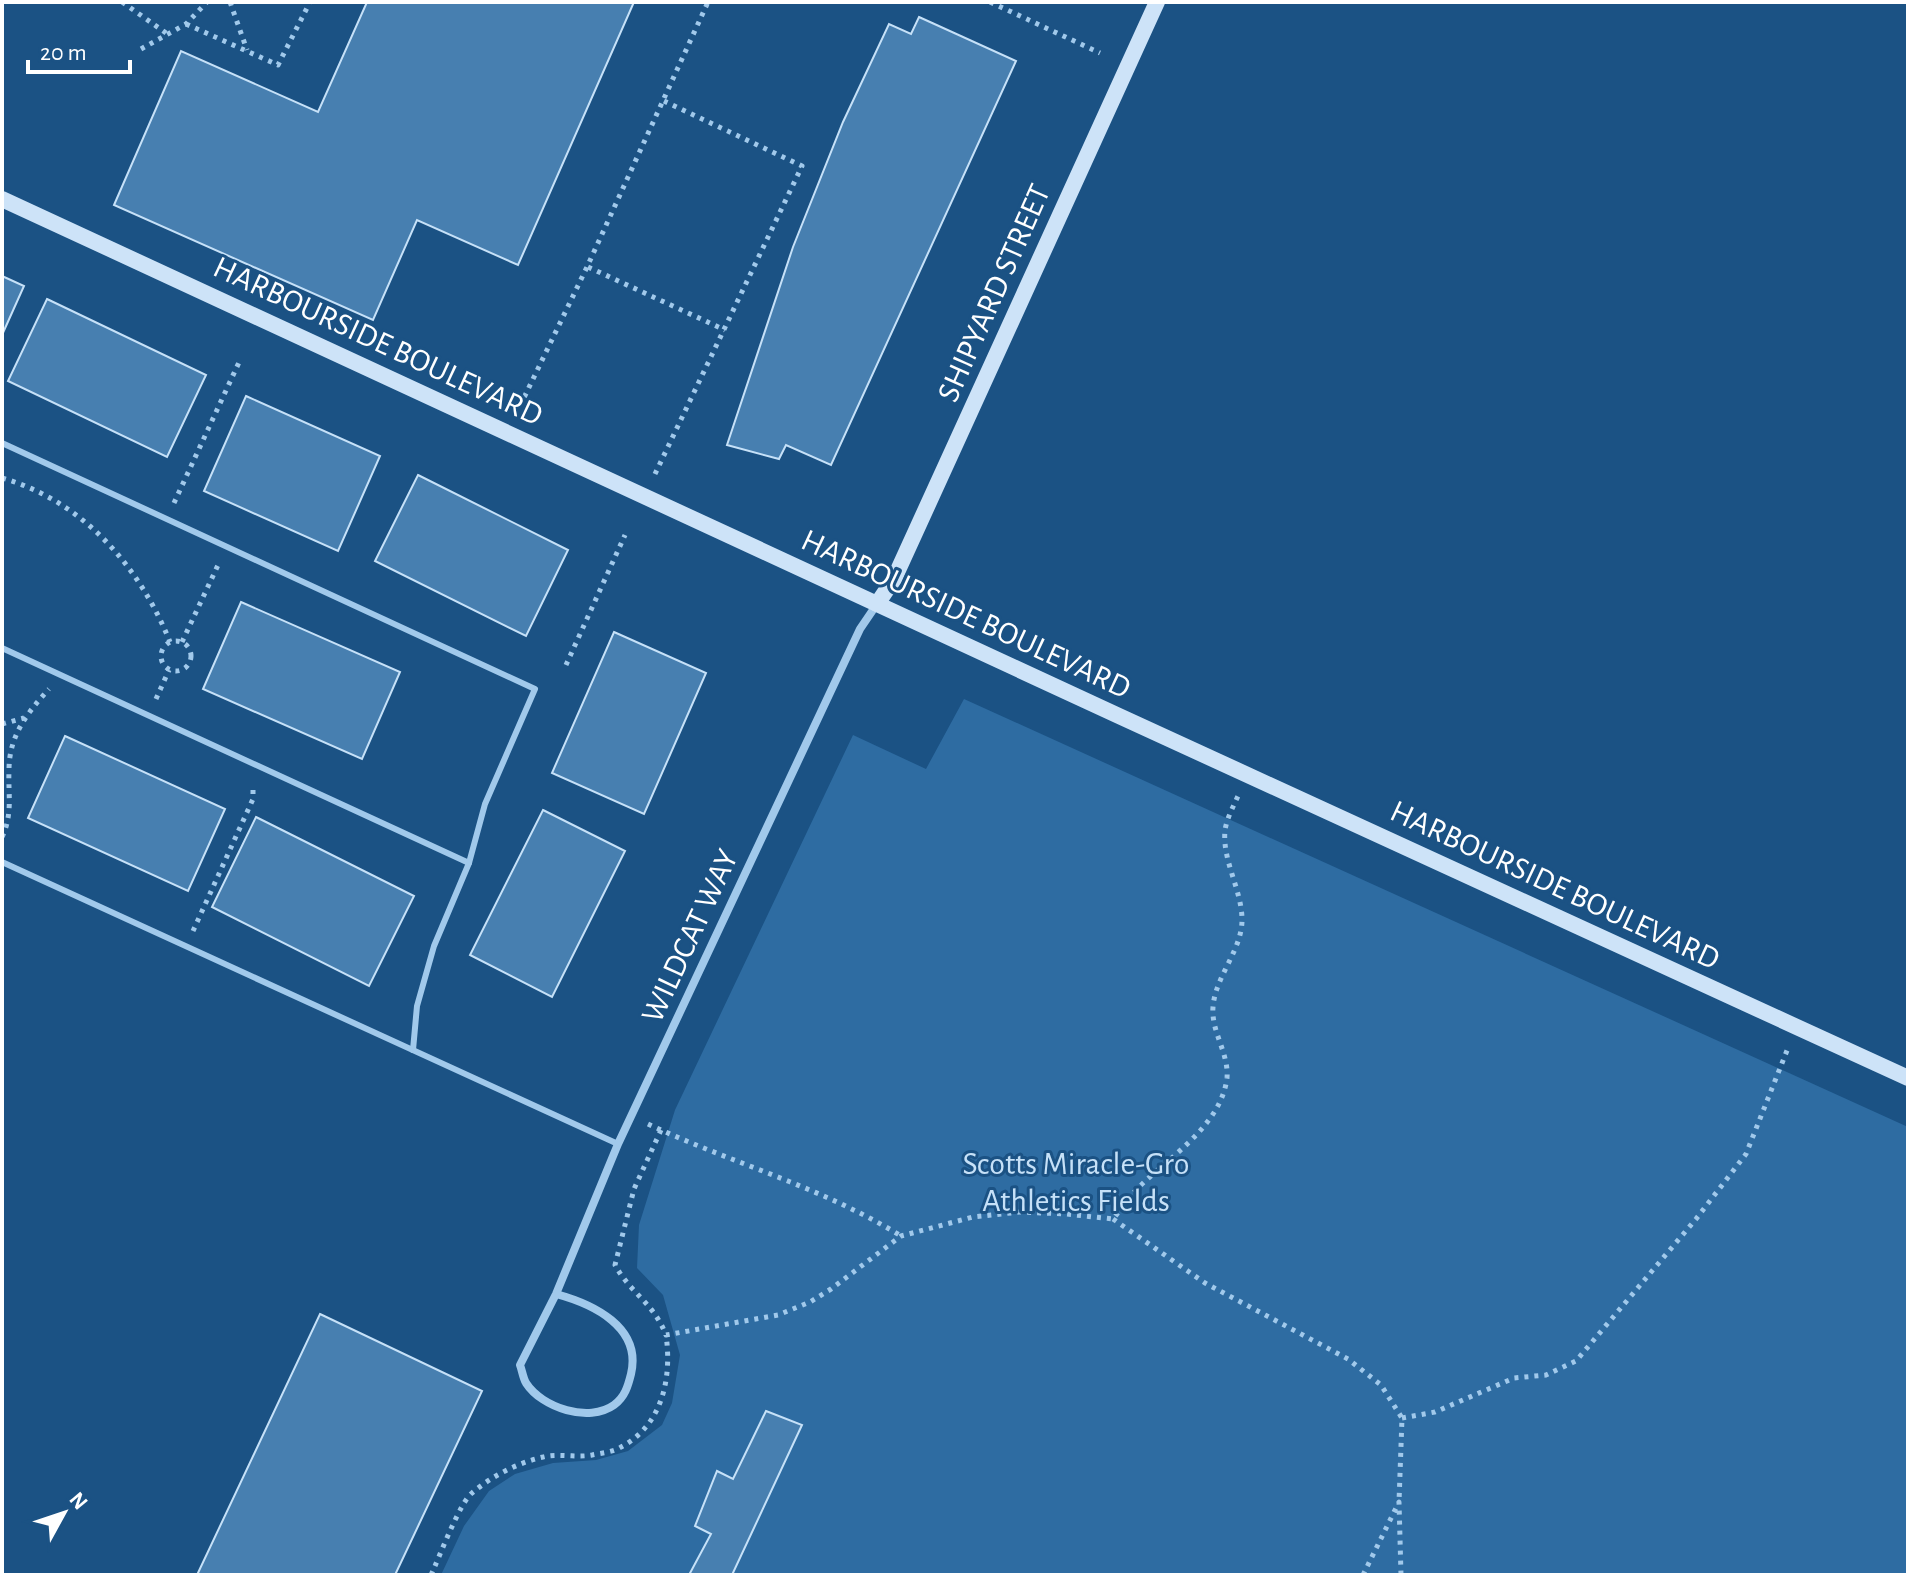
<svg xmlns="http://www.w3.org/2000/svg" width="1910" height="1577" viewBox="0 0 1910 1577" font-family="'Alegreya Sans',sans-serif">
	<style>
		.green { fill: #2e6ca2 }
		.building { fill: #477fb0; stroke: #c6e1f8; stroke-width: 2 }
		.lines { fill: none; stroke-linecap: round; stroke-linejoin: round }
		.path { stroke: #a1c9eb; stroke-width: 5; stroke-dasharray: 4 6; stroke-linecap: butt }
		.lane { stroke: #a1c9eb; stroke-width: 6 }
		.street { stroke: #a1c9eb; stroke-width: 8 }
		.secondary { stroke: #cde3f8; stroke-width: 16 }
		.labels { text-anchor: middle; dominant-baseline: central; stroke-width: 6; stroke-linejoin: round; paint-order: stroke }
		.street-label { font-size: 32px; fill: #fff; stroke: #1b5284 }
		.park-label { font-size: 32px; fill: #c6e1f8; stroke: #1b5284 }
	</style>
	<rect width="100%" height="100%" fill="#1b5284"/>
	<path class="green" d="M964 699 1908 1127V1575H441L464 1526 489 1491 515 1474 553 1463 596 1460 628 1451 662 1425 672 1403 680 1355 663 1295 637 1268 639 1225 675 1110 853 735 926 769Z"/>
	<g class="building">
		<path d="M367 2H634L518 265 417 220 373 320 114 205 181 51 318 112Z"/>
		<path d="M919 17 1016 61 831 465 786 445 779 459 727 445 793 247 843 122 889 24 911 34Z"/>
		<path d="M2 276 24 286 2 335Z"/>
		<path d="M47 299 206 375 167 457 8 381Z"/>
		<path d="M246 396 380 456 338 551 204 491Z"/>
		<path d="M418 475 568 550 526 636 375 561Z"/>
		<path d="M241 602 400 672 362 759 203 689Z"/>
		<path d="M614 632 706 673 644 814 552 773Z"/>
		<path d="M65 736 225 809 188 891 28 818Z"/>
		<path d="M543 810 625 851 552 997 470 955Z"/>
		<path d="M256 817 414 896 369 986 212 907Z"/>
		<path d="M320 1314 482 1391 395 1575H197Z"/>
		<path d="M766 1411 802 1425 732 1575H689L711 1534 695 1526 717 1471 733 1479Z"/>
	</g>
	<g class="lines">
		<g class="path">
			<path d="M122 2 166 33"/>
			<path d="M230 2 247 50"/>
			<path d="M990 2 1100 53"/>
			<path d="M186 24 278 65 310 2"/>
			<path d="M141 49 186 24 207 2"/>
			<path d="M588 267 725 330"/>
			<path d="M520 406 587 267 708 2"/>
			<path d="M655 474 802 166 664 101"/>
			<path d="M2 478C83 501 140 567 170 642"/>
			<path d="M174 503 241 358"/>
			<circle cx="176" cy="656" r="15"/>
			<path d="M182 642 219 563"/>
			<path d="M566 665 625 535"/>
			<path d="M156 699 169 670"/>
			<path d="M2 724 24 718"/>
			<path d="M2 837C13 814 8 795 9 770 9 736 27 713 49 689"/>
			<path d="M193 931 253 799V786"/>
			<path d="M648 1124C731 1163 822 1187 901 1236"/>
			<path d="M661 1130 634 1189 615 1265C631 1294 653 1302 666 1335L778 1315 810 1302 831 1289 901 1236 973 1217 1020 1212 1066 1214 1113 1219C1122 1208 1130 1196 1140 1186 1171 1156 1221 1125 1227 1078 1229 1053 1211 1032 1213 1007 1215 977 1242 950 1242 920 1242 890 1222 861 1225 830 1227 818 1233 807 1238 796"/>
			<path d="M1113 1219 1205 1283 1348 1359 1381 1385 1402 1418 1399 1502"/>
			<path d="M1402 1418 1435 1412 1514 1378 1546 1375 1576 1361 1696 1219 1746 1154 1788 1048"/>
			<path d="M431 1575C439 1558 460 1502 472 1493 492 1476 517 1463 543 1457 558 1453 576 1458 592 1455 601 1453 614 1452 621 1447 663 1425 672 1377 666 1335"/>
			<path d="M1363 1575 1399 1502 1401 1575"/>
		</g>
		<g class="lane">
			<path d="M2 443 535 689 485 804 469 863 434 946 417 1006 413 1050"/>
			<path d="M2 648 469 863"/>
			<path d="M2 862 618 1144"/>
		</g>
		<path class="street" d="M556 1294C593 1304 642 1327 631 1374 628 1386 625 1397 614 1405 589 1423 542 1408 526 1383 523 1378 522 1370 520 1365L556 1294 618 1144 860 629 877 604"/>
		<g class="secondary">
			<path d="M2 199 1119 716 1908 1078"/>
			<path d="M877 604 894 579 1157 2"/>
		</g>
	</g>
	<g class="labels">
		<g class="street-label">
			<text transform="translate(994 293) rotate(-66)">SHIPYARD STREET</text>
			<text transform="translate(378 341) rotate(25)">HARBOURSIDE BOULEVARD</text>
			<text transform="translate(966 614) rotate(25)">HARBOURSIDE BOULEVARD</text>
			<text transform="translate(1555 885) rotate(25)">HARBOURSIDE BOULEVARD</text>
			<text transform="translate(690 936) rotate(-65)">WILDCAT WAY</text>
		</g>
		<g class="park-label">
			<text x="1076" y="1164">Scotts Miracle-Gro<tspan x="1076" dy="37">Athletics Fields</tspan></text>
		</g>
	</g>
	<rect width="1910" height="1577" fill="none" stroke="#ffffff" stroke-width="8"/>
	<g transform="translate(64 1513) rotate(50)" stroke="#1b5284" stroke-width="6" paint-order="stroke">
	<path d="M0-6L14 30L0 20L-14 30Z" fill="#ffffff"/>
	<text y="-12" font-size="22" font-weight="bold" text-anchor="middle" fill="#ffffff">N</text>
	</g>
	<path d="M28 60v12h102v-12" fill="none" stroke="#ffffff" stroke-width="4"/>
	<text x="40" y="60" font-size="24" fill="#ffffff" stroke="#1b5284" stroke-width="6" paint-order="stroke">20 m</text>
</svg>
